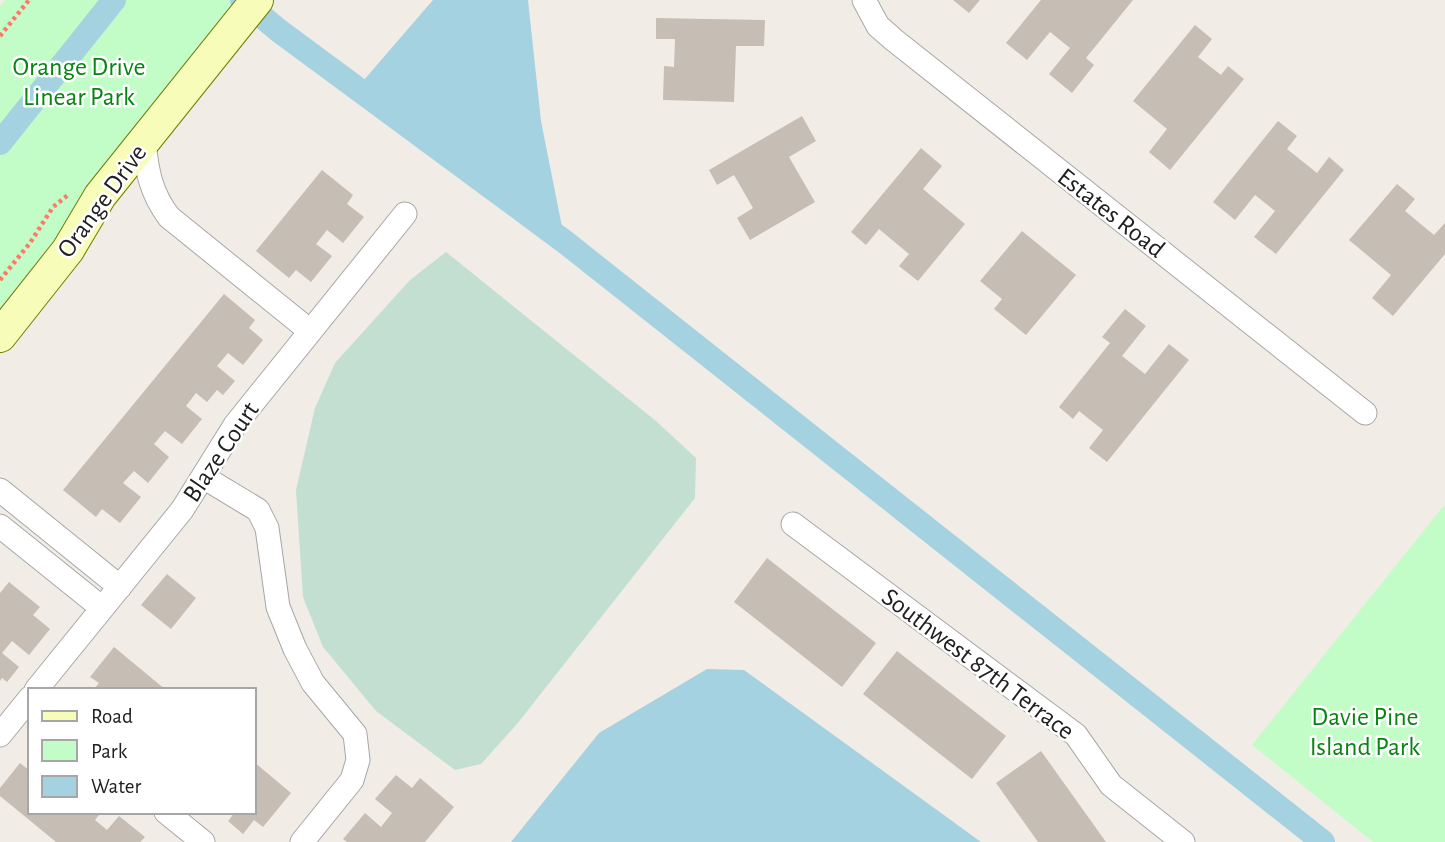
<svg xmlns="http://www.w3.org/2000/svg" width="1445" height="842" viewBox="0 0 1445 842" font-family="'Alegreya Sans',sans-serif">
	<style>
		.wetland { fill: #c2dfd2 }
		.park { fill: #c2fcc7 }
		.water { fill: #a5d2e0 }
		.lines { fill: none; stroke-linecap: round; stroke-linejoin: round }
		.canal { stroke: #a5d2e0; stroke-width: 24 }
		.building { fill: #c6bdb5 }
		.street-casing { stroke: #a7a7a7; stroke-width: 25 }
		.secondary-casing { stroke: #6f7d01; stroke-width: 34 }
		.path { stroke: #ff7969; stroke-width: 4.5; stroke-dasharray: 3.5 3.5; stroke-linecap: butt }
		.street { stroke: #fff; stroke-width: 23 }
		.secondary { stroke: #f8fcb9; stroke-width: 32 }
		.labels { text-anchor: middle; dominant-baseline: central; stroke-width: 5; stroke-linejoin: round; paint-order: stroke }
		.park-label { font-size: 26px; fill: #078412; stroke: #fff }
		.street-label { font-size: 26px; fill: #202020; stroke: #fff }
	</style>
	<rect width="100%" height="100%" fill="#f1ede6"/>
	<path class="wetland" d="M446 252 656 421 696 458 695 498 517 724 481 764 455 770 376 711 323 647 303 597 296 490 315 408 335 363 410 280Z"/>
	<g class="park">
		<path d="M5 0H246L0 308V6Z"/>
		<path d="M1445 504V842H1373L1252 745Z"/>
	</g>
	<g class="water">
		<path d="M433 0H528L541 121 565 242 357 88Z"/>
		<path d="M707 669 744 670 981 842H511L599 733Z"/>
	</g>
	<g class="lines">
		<g class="canal">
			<path d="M242 0 278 30 565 242 1323 842"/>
			<path d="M0 143 114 0"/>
		</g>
	</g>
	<g class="building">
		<path d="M953 0H980L969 13Z"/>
		<path d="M1041 0H1133L1086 58 1094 65 1072 93 1049 74 1070 48 1050 32 1027 60 1006 43Z"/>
		<path d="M656 18 765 20 764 46H736L734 102 663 100 664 66 674 67 675 39H656Z"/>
		<path d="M1195 25 1212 39 1198 57 1221 75 1228 66 1244 79 1170 170 1149 152 1167 129 1133 101Z"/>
		<path d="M802 116 816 141 789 157 815 202 750 240 737 218 753 208 734 175 717 185 709 170Z"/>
		<path d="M1278 121 1297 136 1287 149 1317 173 1329 157 1344 170 1276 254 1254 237 1275 211 1255 195 1235 220 1213 202Z"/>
		<path d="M921 148 942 166 923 189 965 224 918 281 899 266 909 254 879 229 866 245 851 232Z"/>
		<path d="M322 170 353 195 347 204 364 217 343 243 327 230 316 244 332 256 311 282 296 270 289 278 256 251Z"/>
		<path d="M1397 184 1415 199 1405 211 1434 235 1445 223V254L1393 316 1372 298 1391 275 1349 240Z"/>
		<path d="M1022 231 1076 275 1026 335 994 309 1002 299 980 281Z"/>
		<path d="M224 294 255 320 249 328 263 340 243 365 228 353 217 366 235 381 223 395 217 390 207 402 196 393 186 406 202 419 182 444 165 431 154 444 169 457 148 483 134 471 123 483 141 497 120 523 102 509 96 517 63 490Z"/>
		<path d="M1125 309 1146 326 1122 356 1145 374 1169 344 1189 360 1107 462 1089 448 1103 430 1079 411 1073 419 1059 407 1110 343 1102 337Z"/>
		<path d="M767 558 876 643 842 687 734 602Z"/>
		<path d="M167 574 196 598 171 629 141 605Z"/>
		<path d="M9 582 40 607 33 615 50 629 29 655 12 641 2 653 19 667 7 682 2 678 0 681V593Z"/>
		<path d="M114 647 166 690H93L99 683 90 677Z"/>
		<path d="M897 651 1006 736 972 779 863 694Z"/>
		<path d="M1041 751 1106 842H1038L996 783Z"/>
		<path d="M254 762 291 793 263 827 254 820 243 834 228 821 235 812H254Z"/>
		<path d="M20 763 30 771V812H101L95 820 107 830 119 816 145 837 140 842H56L0 796V788Z"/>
		<path d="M396 775 412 788 420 778 454 807 425 842H347L343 839 365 813 381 827 392 813 375 799Z"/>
	</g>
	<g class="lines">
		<g class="street-casing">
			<g id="street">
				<path d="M864 0 878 26 894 40 1365 413"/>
				<path d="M144 142C147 172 151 193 169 217L310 331"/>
				<path d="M205 478 258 510 267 528 278 607 295 649 313 683 355 734 358 760 352 780 302 842"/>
				<path d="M0 490 120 587"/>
				<path d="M793 524 1076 735 1111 785 1183 842"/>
				<path d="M0 526 102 608"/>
				<path d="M36 690 182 510 235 425 405 214"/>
				<path d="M0 735 30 698"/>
				<path d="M166 812 203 842"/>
			</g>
		</g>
		<g class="secondary-casing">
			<path id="secondary" d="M0 336 68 250 100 196 257 0"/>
		</g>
		<g class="path">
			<path d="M0 36 29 0"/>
			<path d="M0 280 30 243 53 207 68 195"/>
		</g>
		<use href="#street" class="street"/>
		<use href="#secondary" class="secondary"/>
	</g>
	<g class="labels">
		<g class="park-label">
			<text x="79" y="67">Orange Drive<tspan x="79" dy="30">Linear Park</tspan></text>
			<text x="1365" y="717">Davie Pine<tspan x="1365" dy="30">Island Park</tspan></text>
		</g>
		<g class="street-label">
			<text transform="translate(102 201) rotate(-54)">Orange Drive</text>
			<text transform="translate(1111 213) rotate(38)">Estates Road</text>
			<text transform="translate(221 452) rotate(-56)">Blaze Court</text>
			<text transform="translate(978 664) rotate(37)">Southwest 87th Terrace</text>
		</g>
	</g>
	<rect x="28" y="688" width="228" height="126" fill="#ffffff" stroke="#a6a6a6" stroke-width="2"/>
	<rect x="42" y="711" width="35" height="10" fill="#f8fcb9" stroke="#a6a6a6" stroke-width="2"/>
	<text x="91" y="723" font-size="21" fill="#202020">Road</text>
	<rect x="42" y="740" width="35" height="21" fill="#c2fcc7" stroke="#a6a6a6" stroke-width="2"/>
	<text x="91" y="758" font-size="21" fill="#202020">Park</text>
	<rect x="42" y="776" width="35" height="21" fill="#a5d2e0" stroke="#a6a6a6" stroke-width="2"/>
	<text x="91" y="793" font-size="21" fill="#202020">Water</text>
</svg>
